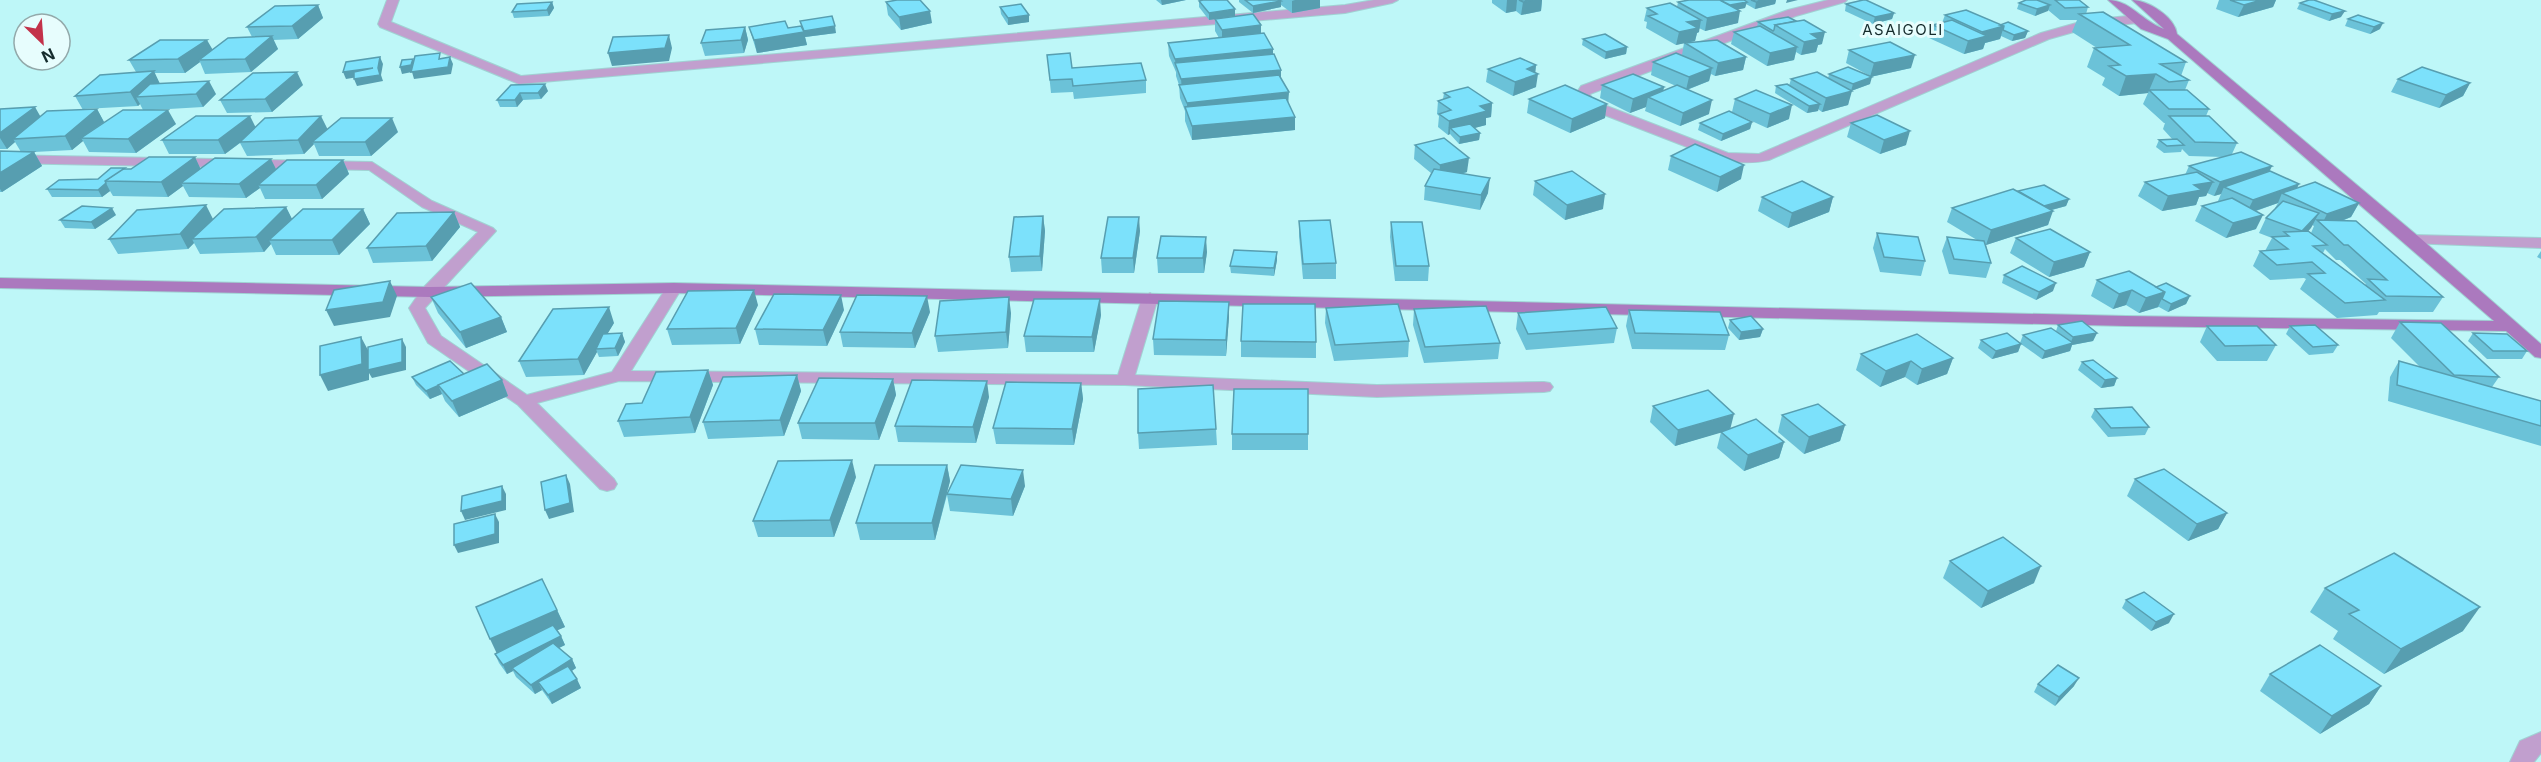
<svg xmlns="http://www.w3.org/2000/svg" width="2541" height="762" viewBox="0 0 2541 762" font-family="Inter,sans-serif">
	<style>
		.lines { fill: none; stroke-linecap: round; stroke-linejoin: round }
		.street-casing { stroke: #a0d2d3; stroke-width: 2 }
		.secondary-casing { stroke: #a0d2d3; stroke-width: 2 }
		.street { fill: #c19fce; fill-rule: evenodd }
		.secondary { fill: #ab79be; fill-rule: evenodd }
		.wall { fill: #6bc2d8; fill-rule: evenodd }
		.shaded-wall { fill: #579eb0 }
		.building { fill: #7ce1fb; stroke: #579eb0; stroke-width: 1.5 }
		.labels { text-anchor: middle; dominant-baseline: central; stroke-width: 6; stroke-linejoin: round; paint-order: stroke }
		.far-quarter-label { font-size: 15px; letter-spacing: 1.5px; fill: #152c2d; stroke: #e7fdfd }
	</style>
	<rect width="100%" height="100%" fill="#bef7f8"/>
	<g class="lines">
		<g class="street-casing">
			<g id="street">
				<path d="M387 0H399L391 22 521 76 1345 5 1374 0H1398L1392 3 1345 13 519 84 380 27 378 24Z"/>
				<path d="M1828 0H1847L1845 2 1796 16 1590 94 1592 99 1599 103 1728 153 1759 154 2041 33 2087 20 2138 15 2144 19 2138 23 2088 28 2049 39 1769 160C1751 164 1736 163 1718 159L1589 109 1581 104 1576 94 1581 86 1788 10Z"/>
				<path d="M0 155 372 162 432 201 493 228 496 231 425 308 441 336 527 395 612 372 668 285 674 283 682 288 631 371 1118 375 1142 298 1150 293 1158 298 1135 375 1377 385 1544 382 1550 383 1553 387 1550 391 1544 392 1377 397 1125 385 619 381 537 403 614 479 617 484 614 489 607 491 600 489 518 405 428 343 409 308 423 288 478 232 422 207 369 170 0 163Z"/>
				<path d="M2413 235 2541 238V248L2407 243 2405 240Z"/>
				<path d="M2541 732V753L2534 762H2510L2520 741Z"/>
			</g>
		</g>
		<g class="secondary-casing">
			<path id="secondary" d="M2108 0C2130 0 2142 21 2164 29L2132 0C2148 0 2175 17 2177 34L2419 237 2541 344V358L2535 357 2506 331 2126 326 674 293 429 297 0 288V278L429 287 674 283 2126 316 2494 321 2168 39 2141 29Z"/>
		</g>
		<use href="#street" class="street"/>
		<use href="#secondary" class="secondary"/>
	</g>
	<g class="wall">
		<path d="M1156 0H1186L1162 5Z"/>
		<path d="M1239 0H1320V8L1292 13 1281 5V7L1253 13 1239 2Z"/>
		<path d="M1492 0H1542L1541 11 1521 15 1516 11 1506 13 1492 3Z"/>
		<path d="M1689 0H1776L1775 4 1755 9 1746 4 1745 8 1738 9V23L1705 31 1699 28V32L1697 33 1695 41 1686 43 1746 57 1743 70 1715 76 1711 74 1709 81 1687 90 1709 114 1680 126 1645 111 1646 107 1630 113 1600 98 1602 85 1664 87 1663 91 1676 86 1651 75 1653 62 1682 55 1684 43 1676 45 1646 28 1647 22 1644 21 1647 8 1677 7 1678 2Z"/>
		<path d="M2026 0H2079L2088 7 2086 14 2186 62 2181 76 2189 80 2185 90 2209 109 2206 116 2237 143 2232 154 2299 184 2296 189 2359 203 2351 217 2342 221 2443 297 2433 312H2379L2377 315 2337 318 2300 289 2306 279 2304 278 2270 280 2253 266 2260 251H2265L2272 238 2259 233 2266 218 2276 208H2275L2278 203 2256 211V229L2226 238 2195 221 2202 206 2219 202 2218 201 2221 194 2214 196 2207 193 2206 196 2199 197 2196 205 2162 211 2138 196 2145 182 2185 175 2189 166 2223 157 2189 156 2182 149 2181 152 2164 153 2156 147 2159 140H2173L2163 129 2165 123H2164L2143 104 2148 93 2119 96 2102 85 2105 78 2087 67 2094 48H2097L2072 32 2077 20H2060L2048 10 2035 16 2017 9 2019 3ZM2312 225 2314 226 2311 233 2308 231ZM2325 249 2336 260H2340L2366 284 2365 285 2323 253Z"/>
		<path d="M2219 0H2276L2273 7 2238 17 2216 9Z"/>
		<path d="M1199 1 1235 16 1209 20 1199 7Z"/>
		<path d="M552 2 554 8 549 16 514 18 512 12Z"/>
		<path d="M886 2 932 23 901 30 888 15Z"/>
		<path d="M2300 3 2341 17 2329 21 2297 9Z"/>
		<path d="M1846 4 1894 13 1892 19 1873 24 1845 11Z"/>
		<path d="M318 5 323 18 298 39 273 40 278 49 251 72 205 74 200 62 185 73H154L160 84 216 94 203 107 152 110 176 124 136 153 89 152 83 141 72 150 34 152 42 166 2 192H0V151L21 152 15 142 7 149H0V109L41 117 83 110 75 96 136 72 129 60 212 50 252 37 247 27ZM140 104 143 110 104 122 97 109H84L138 106Z"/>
		<path d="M1000 7 1029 15V22L1008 25 1001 14Z"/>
		<path d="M1945 15 2000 25 2028 31 2025 38 2012 41 2001 36 2000 39 1985 43 1983 49 1964 54 1929 38 1933 25 1942 23Z"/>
		<path d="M1788 17 1822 44 1818 45 1816 52 1801 55 1796 52 1794 60 1767 66 1731 44 1734 32 1757 27 1758 22Z"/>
		<path d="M1215 19 1261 25V34L1273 49V54L1288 103 1295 130 1192 140 1185 121V111L1180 98 1179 85 1176 76V72L1169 56 1168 43 1219 38 1215 31Z"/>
		<path d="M2348 19 2380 29 2370 34 2345 26Z"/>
		<path d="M800 21 836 33 805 37 807 45 757 53 749 27 788 28 802 27Z"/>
		<path d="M745 27 748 40 744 53 705 56 701 43Z"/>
		<path d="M1583 39 1627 47 1626 54 1605 59 1582 45Z"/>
		<path d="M1849 50 1911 68 1870 77V84L1851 91 1848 105 1822 112 1818 109V111L1807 113 1775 93 1776 86H1789L1791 79H1828L1829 74 1870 76 1846 63Z"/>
		<path d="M1047 55 1072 68 1146 80V93L1074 99 1073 92 1051 93Z"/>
		<path d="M1536 65 1535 73 1536 87 1513 96 1486 82 1488 69Z"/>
		<path d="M2398 79 2470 83 2463 96 2439 108 2391 92Z"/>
		<path d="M303 85 272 112 227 113 220 100Z"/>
		<path d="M511 85 548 91 541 99 523 100 517 107H500L497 100Z"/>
		<path d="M1444 93 1492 103 1491 117 1486 118V125L1474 128 1480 133 1479 140 1459 144 1450 134 1448 135 1438 127 1439 116 1437 114 1438 101 1443 99Z"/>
		<path d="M1529 99 1605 118 1570 133 1527 113Z"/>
		<path d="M1735 99 1789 119 1767 128 1732 112Z"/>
		<path d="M1752 122 1750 129 1721 141 1698 130 1700 123Z"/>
		<path d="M1851 123 1906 145 1880 154 1847 137Z"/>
		<path d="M256 127 327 129 398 132 371 156H319L314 144 304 154 247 156 240 143 225 154H169L162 140Z"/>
		<path d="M1415 145 1467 172 1462 174 1488 193 1480 210 1424 200 1425 186 1431 173 1414 159Z"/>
		<path d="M1671 156 1741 179 1717 192 1668 170Z"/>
		<path d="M195 157 200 169H276L343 160 349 174 322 199H265L260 188 246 198 189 197 183 186 168 197 113 196 110 191 102 197H52L47 189 98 179 126 169H131Z"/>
		<path d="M1535 181 1603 209 1565 220 1533 195Z"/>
		<path d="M2018 191 2069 199 2066 206 2052 210 2048 225 1986 245 1991 263 1986 278 1949 274 1942 251 1947 237 1977 240 1947 222 1952 208Z"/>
		<path d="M1762 197H1833L1829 212 1788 228 1758 211Z"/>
		<path d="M286 207 292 219 363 209 370 224 339 255H276L271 244 264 252 200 254 194 243 188 249 118 254 109 239 213 219Z"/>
		<path d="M454 212 460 227 432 261 373 263 367 248Z"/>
		<path d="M116 215 95 229 65 228 60 220Z"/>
		<path d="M1043 216 1045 231 1042 271 1011 272 1009 257Z"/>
		<path d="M1299 221 1336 263V279H1303L1299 236Z"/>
		<path d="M1391 222 1429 266 1428 281H1395L1390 237Z"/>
		<path d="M1140 231 1134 273H1102L1101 258Z"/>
		<path d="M1877 233 1925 261 1921 276 1880 272 1873 248Z"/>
		<path d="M2016 238 2090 252 2084 267 2049 277 2010 253Z"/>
		<path d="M2541 251V259L2537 257Z"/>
		<path d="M1207 252 1204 273H1158L1157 258Z"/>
		<path d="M1277 260 1274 276 1231 273 1230 266Z"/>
		<path d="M2004 275 2053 291 2036 300 2002 283Z"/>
		<path d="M2097 280 2156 287 2190 296 2186 304 2168 312 2159 307 2139 313 2126 305 2113 309 2091 296Z"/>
		<path d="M431 297 501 317 507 332 466 348 438 313Z"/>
		<path d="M1229 302V317L1226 356 1154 355 1153 339Z"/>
		<path d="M758 305 740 344 672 345 667 329Z"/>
		<path d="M1326 308 1409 341 1408 357 1334 361 1325 323Z"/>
		<path d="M1414 309 1500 343 1498 359 1424 363 1413 325Z"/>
		<path d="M844 310 827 346 759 345 755 329Z"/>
		<path d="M1629 310 1729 335 1725 350 1632 349 1626 326Z"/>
		<path d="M930 312 915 348 843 347 840 332Z"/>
		<path d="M1011 313 1008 348 938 352 935 336Z"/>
		<path d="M1518 313 1617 328 1614 343 1526 350 1516 329Z"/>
		<path d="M1101 315 1094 352H1026L1024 336Z"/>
		<path d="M1730 320 1763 329 1760 337 1739 340 1728 328Z"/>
		<path d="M2400 322 2499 377 2492 387 2541 401V446L2388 401 2390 377 2399 361 2420 367 2391 338Z"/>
		<path d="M614 323 607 334 622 333 625 342 618 356 599 357 597 352 584 375 526 377 519 361Z"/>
		<path d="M2058 325 2097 333 2093 341 2072 345 2070 351 2042 359 2021 344 2018 352 1992 359 1978 348 1981 340 2020 343 2023 335 2056 331Z"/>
		<path d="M2207 326 2276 345 2267 361H2217L2200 342Z"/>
		<path d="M2290 326 2338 345 2333 353 2309 355 2286 334Z"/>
		<path d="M2473 333 2527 351 2522 359H2487L2468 341Z"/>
		<path d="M1241 341 1316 342V358L1241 357Z"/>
		<path d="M1861 354 1953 358 1947 374 1917 385 1905 377 1880 387 1856 370Z"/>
		<path d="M2082 362 2117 378 2114 386 2101 388 2078 370Z"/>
		<path d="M708 370 713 385 695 433 624 437 618 421 642 403Z"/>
		<path d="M464 374 502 380 508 396 459 417 445 401 442 394 430 399 416 385 412 377Z"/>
		<path d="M797 375 801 391 784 436 708 439 703 422Z"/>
		<path d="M893 379 896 395 879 440 802 439 798 423Z"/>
		<path d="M1081 383 1083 399 1074 445 996 444 993 428Z"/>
		<path d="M989 397 976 443 898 442 895 426Z"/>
		<path d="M1653 406 1730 429 1784 442 1779 458 1744 471 1717 448 1721 432 1675 446 1650 422Z"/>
		<path d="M2095 409 2149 427 2145 435 2108 437 2091 417Z"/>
		<path d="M1782 415 1845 425 1840 441 1804 454 1778 432Z"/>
		<path d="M1216 429 1217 445 1139 449 1138 433Z"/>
		<rect x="1232" y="434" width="76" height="16"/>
		<path d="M947 465 950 481 947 492 1025 486 1013 516 950 511 947 495 935 540H860L856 523Z"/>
		<path d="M856 477 834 537H758L753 521Z"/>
		<path d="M2135 479 2227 513 2218 529 2188 541 2127 496Z"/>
		<path d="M1950 561 2034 583 1981 608 1943 578Z"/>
		<path d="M2325 588 2463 631 2384 674 2333 639 2338 631 2310 612Z"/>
		<path d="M2126 600 2169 623 2151 631 2122 608Z"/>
		<path d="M557 610 565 627 557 630 561 636 565 645 559 648 572 659 576 668 572 671 581 688 552 704 542 690 535 694 516 677 513 671 507 674 499 663 495 654Z"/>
		<path d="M2270 674 2381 686 2369 704 2320 734 2260 691Z"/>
		<path d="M2038 684 2074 686 2055 706 2034 692Z"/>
	</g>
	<g class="shaded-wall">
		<path d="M1161 0H1186L1162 5Z"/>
		<path d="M1295 0H1320V8L1292 13V1Z"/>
		<path d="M1507 0H1517L1516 11 1506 13Z"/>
		<path d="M1534 0H1542L1541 11 1521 15 1523 2Z"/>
		<path d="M1767 0H1776L1775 4 1755 9 1756 2Z"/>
		<path d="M1787 0H1798L1786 3Z"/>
		<path d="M2261 0H2276L2273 7 2238 17 2244 5Z"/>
		<path d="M1281 1V7L1253 13V6Z"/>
		<path d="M552 2 554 8 549 16 547 10Z"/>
		<path d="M1747 2 1745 8 1726 12 1727 6Z"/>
		<path d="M318 5 323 18 298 39 292 26Z"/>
		<path d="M2050 5 2048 11 2035 16 2037 9Z"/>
		<path d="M1235 9V16L1209 20V13Z"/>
		<path d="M930 11 932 23 901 30 899 17Z"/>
		<path d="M1740 11 1738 23 1705 31 1707 18Z"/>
		<path d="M2345 11 2341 17 2329 21 2332 14Z"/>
		<path d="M1894 13 1892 19 1873 24 1875 17Z"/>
		<path d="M1029 15V22L1008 25V18Z"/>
		<path d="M1701 20 1699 32 1697 33 1695 41 1676 45 1679 32 1687 22Z"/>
		<path d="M2383 23 2380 29 2370 34 2374 27Z"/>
		<path d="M1261 25V38L1222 43V30Z"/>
		<path d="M835 26 836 33 805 37 807 45 757 53 754 40 804 31Z"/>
		<path d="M2004 26 2000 39 1985 43 1983 49 1964 54 1968 41 1980 38 1982 32Z"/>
		<path d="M745 27 748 40 744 53 741 40Z"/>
		<path d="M2028 31 2025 38 2012 41 2014 35Z"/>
		<path d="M1825 32 1822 44 1818 45 1816 52 1801 55 1804 42 1811 34Z"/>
		<path d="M669 35 672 48 669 61 612 66 608 53Z"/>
		<path d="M272 36 278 49 251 72 245 59Z"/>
		<path d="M207 40 214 52 199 60 200 62 185 73 178 59Z"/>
		<path d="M1627 47 1626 54 1605 59 1606 52Z"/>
		<path d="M1797 47 1794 60 1767 66 1770 53Z"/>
		<path d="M1273 49V62L1175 63 1176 72 1175 59Z"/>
		<path d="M1915 55 1911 68 1870 77 1874 63Z"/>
		<path d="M380 57 383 64 381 75 383 81 357 86 354 79 378 68Z"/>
		<path d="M450 57 453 64 451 74 414 79 412 72 402 74 400 67 413 59 416 66Z"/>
		<path d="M1746 57 1743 70 1715 76 1718 63Z"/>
		<path d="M1536 65 1535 75 1538 74 1536 87 1513 96 1515 82 1527 69Z"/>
		<path d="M373 68 376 74 346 79 343 72Z"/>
		<path d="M1712 68 1709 81 1686 90 1689 77Z"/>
		<path d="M1281 70V84L1182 91 1181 79Z"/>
		<path d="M154 71 160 84 136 97 140 104 138 106 130 92Z"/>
		<path d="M297 72 303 85 272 112 265 99Z"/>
		<path d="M2156 74 2148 93 2119 96 2126 76Z"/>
		<path d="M1872 77 1870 84 1851 91 1853 84Z"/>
		<path d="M209 81 216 94 203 107 196 94Z"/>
		<path d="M2470 83 2463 96 2439 108 2446 95Z"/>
		<path d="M545 84 548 91 541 99 538 93Z"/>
		<path d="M1664 87 1661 101 1648 97 1646 107 1630 113 1633 99Z"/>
		<path d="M1852 91 1848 105 1822 112 1826 98Z"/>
		<path d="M1289 92 1288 106 1187 114V103Z"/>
		<path d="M520 93 523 100 517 107 515 100Z"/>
		<path d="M1712 100 1709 114 1680 126 1683 113Z"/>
		<path d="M1492 103 1491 117 1486 118V125L1456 133 1450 128V134L1448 135 1449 121 1480 106Z"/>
		<path d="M1607 104 1605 118 1570 133 1572 119Z"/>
		<path d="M1820 104 1818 111 1807 113 1809 106Z"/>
		<path d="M1792 105 1789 119 1767 128 1770 114Z"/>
		<path d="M35 107 43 121 13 139 15 142 7 149 0 138V133Z"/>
		<path d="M97 109 104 122 81 138 83 141 72 150 65 136Z"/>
		<path d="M168 110 176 124 136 153 128 139Z"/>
		<path d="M250 116 257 130 225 154 218 140Z"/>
		<path d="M321 116 328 130 312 142 314 144 304 154 298 140Z"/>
		<path d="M1295 117V130L1192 140V126Z"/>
		<path d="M392 118 398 132 371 156 365 142Z"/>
		<path d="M1752 122 1750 129 1721 141 1723 134Z"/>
		<path d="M1910 131 1906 145 1880 154 1884 140Z"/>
		<path d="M1480 133 1479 140 1459 144 1460 137Z"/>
		<path d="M34 152 42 166 2 192 0 189V173Z"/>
		<path d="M195 157 202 172 181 183 183 186 168 197 161 182Z"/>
		<path d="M1469 158 1467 172 1439 179 1440 165Z"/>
		<path d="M271 159 278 173 258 185 260 188 246 198 239 184Z"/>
		<path d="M343 160 349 174 322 199 316 185Z"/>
		<path d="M1744 165 1741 179 1717 192 1720 177Z"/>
		<path d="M2272 166 2265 181 2224 187 2221 194 2214 196 2220 182Z"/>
		<path d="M1490 178 1488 193 1480 210 1481 195Z"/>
		<path d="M2213 182 2206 196 2199 197 2196 205 2162 211 2168 196 2194 185Z"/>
		<path d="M106 183 110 191 102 197 98 190Z"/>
		<path d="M2299 184 2292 198 2282 193 2278 203 2246 214 2253 200Z"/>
		<path d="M1605 194 1603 209 1565 220 1567 205Z"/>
		<path d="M1833 197 1829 212 1788 228 1792 213Z"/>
		<path d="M2069 199 2066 206 2036 214 2039 207Z"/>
		<path d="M2359 203 2351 217 2325 227 2322 224 2327 214Z"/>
		<path d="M206 205 213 219 192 239 194 243 188 249 180 234Z"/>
		<path d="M286 207 293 221 269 240 271 244 264 252 256 237Z"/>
		<path d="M112 208 116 215 95 229 91 222Z"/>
		<path d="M363 209 370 224 339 255 332 240Z"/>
		<path d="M2053 211 2048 225 1986 245 1991 230Z"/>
		<path d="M454 212 460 227 432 261 426 246Z"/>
		<path d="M2319 213 2311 228 2295 246 2302 231Z"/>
		<path d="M2263 215 2256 229 2226 238 2233 223Z"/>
		<path d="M1043 216 1045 231 1042 271 1040 256Z"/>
		<path d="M1139 217 1140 231 1134 273 1133 258Z"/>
		<path d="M1206 237 1207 252 1204 273 1203 258Z"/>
		<path d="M1277 252V260L1274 276V268Z"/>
		<path d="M2090 252 2084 267 2049 277 2054 262Z"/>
		<path d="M390 281 397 296 390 317 334 326 326 310Z"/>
		<path d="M2056 283 2053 291 2036 300 2039 292Z"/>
		<path d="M754 290 758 305 740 344 736 328Z"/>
		<path d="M2132 290 2126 305 2113 309 2119 294Z"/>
		<path d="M2165 292 2158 307 2139 313 2146 298Z"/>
		<path d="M841 295 844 310 827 346 823 330Z"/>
		<path d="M927 296 930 312 915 348 912 333Z"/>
		<path d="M2190 296 2186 304 2168 312 2171 304Z"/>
		<path d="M1009 297 1011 313 1008 348 1006 332Z"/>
		<path d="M1100 299 1101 315 1094 352 1092 337Z"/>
		<path d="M1229 302V317L1226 356V340Z"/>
		<path d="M609 307 614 323 599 348 596 349 597 352 584 375 578 359Z"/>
		<path d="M501 317 507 332 466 348 460 332Z"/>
		<path d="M1763 329 1760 337 1739 340 1741 332Z"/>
		<path d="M622 333 625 342 618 356 615 348Z"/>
		<path d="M2097 333 2093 341 2072 345 2070 351 2042 359 2045 351 2070 344 2073 337Z"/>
		<path d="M361 337 369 352 402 339 406 347V370L372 378 369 373V380L328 391 320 375Z"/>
		<path d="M2021 344 2018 352 1992 359 1996 351Z"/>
		<path d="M1953 358 1947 374 1917 385 1922 369Z"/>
		<path d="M1911 361 1905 377 1880 387 1886 371Z"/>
		<path d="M708 370 713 385 695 433 690 417Z"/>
		<path d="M797 375 801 391 784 436 780 420Z"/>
		<path d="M2117 378 2114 386 2101 388 2105 380Z"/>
		<path d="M893 379 896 395 879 440 875 423Z"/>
		<path d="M502 380 508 396 459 417 452 401Z"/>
		<path d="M987 381 989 397 976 443 973 427Z"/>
		<path d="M1081 383 1083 399 1074 445 1072 429Z"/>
		<path d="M438 385 442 394 430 399 426 391Z"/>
		<path d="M1734 414 1730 430 1675 446 1678 430Z"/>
		<path d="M1845 425 1840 441 1804 454 1809 437Z"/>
		<path d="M1784 442 1779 458 1744 471 1748 455Z"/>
		<path d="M852 460 856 477 834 537 830 520Z"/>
		<path d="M947 465 950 481 935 540 932 523Z"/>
		<path d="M1023 470 1025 486 1013 516 1011 499Z"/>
		<path d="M566 475 570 484 574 512 549 519 545 510Z"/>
		<path d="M502 486 506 494V510L465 520 461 511Z"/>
		<path d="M2227 513 2218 529 2188 541 2197 524Z"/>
		<path d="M495 514 499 522V543L458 553 454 545Z"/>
		<path d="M2041 566 2034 583 1981 608 1988 591Z"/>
		<path d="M2480 607 2463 631 2384 674 2401 649Z"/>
		<path d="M557 610 565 627 498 656 490 639Z"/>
		<path d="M2174 614 2169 623 2151 631 2156 622Z"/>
		<path d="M561 636 565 645 514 670 512 668 513 671 507 674 503 665Z"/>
		<path d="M572 659 576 668 543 689 538 682 542 690 535 694 531 685Z"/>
		<path d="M2079 678 2074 686 2055 706 2059 697Z"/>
		<path d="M577 679 581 688 552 704 548 695Z"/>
		<path d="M2381 686 2369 704 2320 734 2332 716Z"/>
	</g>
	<g class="building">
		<path d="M897 0H920L930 11 899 17 886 2Z"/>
		<path d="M1203 0H1227L1235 9 1209 13 1199 1Z"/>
		<path d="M1245 0H1279L1281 1 1253 6Z"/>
		<path d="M1519 0H1534L1523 2Z"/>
		<path d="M1689 0H1720L1740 11 1707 18 1678 2Z"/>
		<path d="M1720 0H1744L1747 2 1730 5Z"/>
		<path d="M1751 0H1767L1756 2Z"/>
		<path d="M1863 0H1866L1894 13 1875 17 1846 4Z"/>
		<path d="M2026 0H2037L2050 5 2037 9 2019 3Z"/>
		<path d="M2055 0H2079L2088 7 2065 8Z"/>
		<path d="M2230 0H2261L2244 5Z"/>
		<path d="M2309 0H2314L2345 11 2332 14 2300 3Z"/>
		<path d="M552 2 547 10 512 12 517 4Z"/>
		<path d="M1670 3 1701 20 1687 22 1698 28 1679 32 1648 16 1657 14 1647 8Z"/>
		<path d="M1021 4 1029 15 1008 18 1000 7Z"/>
		<path d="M318 5 292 26 247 27 275 6Z"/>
		<path d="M1966 10 2004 26 1982 32 1945 15Z"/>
		<path d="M2103 12 2186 62 2160 64 2189 80 2169 82 2156 74 2126 76 2109 66 2120 65 2094 48 2130 45 2079 14Z"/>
		<path d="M1253 14 1261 25 1222 30 1215 19Z"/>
		<path d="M2358 15 2383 23 2374 27 2348 19Z"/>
		<path d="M832 16 835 26 804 31 800 21Z"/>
		<path d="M1788 17 1796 21 1775 25 1774 30 1773 31 1758 22Z"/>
		<path d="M1804 20 1825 32 1811 34 1819 39 1804 42 1775 25Z"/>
		<path d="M1952 20 1987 36 1968 41 1933 25Z"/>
		<path d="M785 21 788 28 801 26 804 32 754 40 749 27Z"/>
		<path d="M2008 22 2028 31 2014 35 2003 30 2004 26 2000 25Z"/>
		<path d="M1760 26 1797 47 1770 53 1734 32Z"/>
		<path d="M745 27 741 40 701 43 706 30Z"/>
		<path d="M1264 33 1273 49 1175 59 1168 43Z"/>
		<path d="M1605 34 1627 47 1606 52 1583 39Z"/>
		<path d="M669 35 665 48 608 53 613 37Z"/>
		<path d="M272 36 245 59 199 60 228 38Z"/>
		<path d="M160 40H207L178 59 129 60Z"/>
		<path d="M1717 40 1746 57 1718 63 1685 43Z"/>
		<path d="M1890 42 1915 55 1874 63 1849 50Z"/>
		<path d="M440 53 439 59 450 57 448 67 411 72 415 56Z"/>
		<path d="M1070 53 1072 68 1141 63 1146 80 1073 86 1072 79 1050 80 1047 55Z"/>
		<path d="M1676 53 1712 68 1689 77 1653 62Z"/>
		<path d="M1274 54 1281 70 1181 79 1175 63Z"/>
		<path d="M380 57 378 68 380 75 354 79V72L373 68 343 72 346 62Z"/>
		<path d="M1520 58 1536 65 1527 69 1538 74 1515 82 1488 69Z"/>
		<path d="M413 59 411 65 400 67 402 60Z"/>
		<path d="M1848 67 1872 77 1853 84 1829 74Z"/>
		<path d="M2422 67 2470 83 2446 95 2398 79Z"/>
		<path d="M154 71 130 92 75 96 100 75Z"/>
		<path d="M297 72 265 99 220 100 253 73Z"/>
		<path d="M1817 72 1852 91 1826 98 1791 79Z"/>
		<path d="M1633 74 1664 87 1633 99 1602 85Z"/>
		<path d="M1279 75 1289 92 1187 103 1179 85Z"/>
		<path d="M209 81 196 94 136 97 150 84Z"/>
		<path d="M545 84 538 93H520L515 100H497L511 85Z"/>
		<path d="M1787 84 1820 104 1809 106 1776 86Z"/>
		<path d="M1565 85 1607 104 1572 119 1529 99Z"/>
		<path d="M1677 85 1712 100 1683 113 1648 97Z"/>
		<path d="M1468 87 1492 103 1480 106 1487 111 1449 121 1439 114 1451 110 1438 101 1450 97 1444 93Z"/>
		<path d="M1756 90 1792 105 1770 114 1735 99Z"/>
		<path d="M2149 90H2187L2209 109H2169Z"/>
		<path d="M1286 98 1295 117 1192 126 1185 107Z"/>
		<path d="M35 107 0 133V109Z"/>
		<path d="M97 109 65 136 13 139 47 111Z"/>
		<path d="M123 110H168L128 139 81 138Z"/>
		<path d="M1729 111 1752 122 1723 134 1700 123Z"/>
		<path d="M1877 115 1910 131 1884 140 1851 123Z"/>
		<path d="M196 116H250L218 140H162Z"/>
		<path d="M321 116 298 140 240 142 265 118Z"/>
		<path d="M2169 116H2209L2237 143 2195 142Z"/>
		<path d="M341 118H392L365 142H312Z"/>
		<path d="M1470 124 1480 133 1460 137 1450 128Z"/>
		<path d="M1444 138 1469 158 1440 165 1415 145Z"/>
		<path d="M2177 139 2184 145 2167 146 2159 140Z"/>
		<path d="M1695 144 1744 165 1720 177 1671 156Z"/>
		<path d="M0 151 34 152 0 173Z"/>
		<path d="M2241 152 2272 166 2220 182 2189 166Z"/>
		<path d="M149 157H195L161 182 105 181 122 169H131Z"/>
		<path d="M215 158 271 159 239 184 181 183Z"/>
		<path d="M287 160H343L316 185H258Z"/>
		<path d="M111 168H125L105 181 106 183 98 190 47 189 59 180 98 179Z"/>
		<path d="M1434 169 1490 178 1481 195 1425 186Z"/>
		<path d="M1572 171 1605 194 1567 205 1535 181Z"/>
		<path d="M2270 171 2299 184 2253 200 2224 187Z"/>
		<path d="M2197 172 2213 182 2194 185 2202 190 2168 196 2145 182Z"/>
		<path d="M1802 181 1833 197 1792 213 1762 197Z"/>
		<path d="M2315 182 2359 203 2327 214 2282 193Z"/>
		<path d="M2044 185 2069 199 2044 206 2018 191Z"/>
		<path d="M2013 189 2053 211 1991 230 1952 208Z"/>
		<path d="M2232 198 2263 215 2233 223 2202 206Z"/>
		<path d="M2283 201 2319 213 2302 231 2266 218Z"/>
		<path d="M206 205 180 234 109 239 137 210Z"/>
		<path d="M82 206 112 208 91 222 60 220Z"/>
		<path d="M286 207 256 237 192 239 224 209Z"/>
		<path d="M303 209H363L332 240H269Z"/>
		<path d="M454 212 426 246 367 248 397 213Z"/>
		<path d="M1043 216 1040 256 1009 257 1014 217Z"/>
		<path d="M1108 217H1139L1133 258H1101Z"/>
		<path d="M1330 220 1336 263 1303 264 1299 221Z"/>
		<path d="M2317 220 2356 221 2443 297 2386 296 2368 279 2387 280 2348 245H2344Z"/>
		<path d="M1391 222H1422L1429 266H1396Z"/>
		<path d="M2050 229 2090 252 2054 262 2016 238Z"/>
		<path d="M2308 231 2327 245 2313 246 2385 300 2345 303 2308 274 2325 273 2312 262 2277 265 2260 251 2288 249 2272 237 2289 236 2284 232Z"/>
		<path d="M1877 233 1918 237 1925 261 1884 257Z"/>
		<path d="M1161 236 1206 237 1203 258H1157Z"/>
		<path d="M1947 237 1984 241 1991 263 1954 259Z"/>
		<path d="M1234 250 1277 252 1274 268 1230 266Z"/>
		<path d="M2022 266 2056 283 2039 292 2004 275Z"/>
		<path d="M2129 271 2165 292 2146 298 2132 290 2119 294 2097 280Z"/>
		<path d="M390 281 383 302 326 310 334 290Z"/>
		<path d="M471 283 501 317 460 332 431 297Z"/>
		<path d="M2166 283 2190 296 2171 304 2162 299 2165 292 2156 287Z"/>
		<path d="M754 290 736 328 667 329 688 291Z"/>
		<path d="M774 294 841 295 823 330 755 329Z"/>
		<path d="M857 295 927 296 912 333 840 332Z"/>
		<path d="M1009 297 1006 332 935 336 940 301Z"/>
		<path d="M1034 299H1100L1092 337 1024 336Z"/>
		<path d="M1159 301 1229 302 1226 340 1153 339Z"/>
		<path d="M1243 304H1315L1316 342 1241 341Z"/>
		<path d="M1398 304 1409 341 1335 345 1326 308Z"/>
		<path d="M1486 306 1500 343 1425 347 1414 309Z"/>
		<path d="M609 307 578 359 519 361 553 309Z"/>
		<path d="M1606 307 1617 328 1528 334 1518 313Z"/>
		<path d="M1629 310 1720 312 1729 335 1635 333Z"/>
		<path d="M1751 316 1763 329 1741 332 1730 320Z"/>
		<path d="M2082 321 2097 333 2073 337 2058 325Z"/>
		<path d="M2400 322 2441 323 2499 377 2454 375Z"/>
		<path d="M2315 325 2338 345 2313 347 2290 326Z"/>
		<path d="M2207 326H2257L2276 345 2225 346Z"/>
		<path d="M2051 328 2073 343 2045 351 2023 335Z"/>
		<path d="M622 333 615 348 596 349 603 334Z"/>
		<path d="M2007 333 2021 344 1996 351 1981 340Z"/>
		<path d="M2473 333 2507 334 2527 351H2493Z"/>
		<path d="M1917 334 1953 358 1922 369 1911 361 1886 371 1861 354Z"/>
		<path d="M361 337 362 364 320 375V346Z"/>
		<path d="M402 339V362L368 370V347Z"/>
		<path d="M2093 360 2117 378 2105 380 2082 362Z"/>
		<path d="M450 361 464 374 426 391 412 377Z"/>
		<path d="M2399 361 2541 401V426L2397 385Z"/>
		<path d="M487 364 502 380 452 401 438 385Z"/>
		<path d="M708 370 690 417 618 421 626 404 642 403 656 372Z"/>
		<path d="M797 375 780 420 703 422 723 377Z"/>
		<path d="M819 378 893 379 875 423H798Z"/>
		<path d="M912 380 987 381 973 427 895 426Z"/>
		<path d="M1006 382 1081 383 1072 429 993 428Z"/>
		<path d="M1213 385 1216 429 1138 433V389Z"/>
		<path d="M1234 389H1308V434H1232Z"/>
		<path d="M1708 390 1734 414 1678 430 1653 406Z"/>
		<path d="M1818 404 1845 425 1809 437 1782 415Z"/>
		<path d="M2132 407 2149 427 2111 428 2095 409Z"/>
		<path d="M1756 419 1784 442 1748 455 1721 432Z"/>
		<path d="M852 460 830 520 753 521 778 461Z"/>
		<path d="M875 465H947L932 523H856Z"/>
		<path d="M961 465 1023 470 1011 499 947 494Z"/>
		<path d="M2164 469 2227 513 2197 524 2135 479Z"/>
		<path d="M566 475 570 503 545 510 541 482Z"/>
		<path d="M502 486V501L461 511 462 496Z"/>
		<path d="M495 514V534L454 545V524Z"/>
		<path d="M2003 537 2041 566 1988 591 1950 561Z"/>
		<path d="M2394 553 2480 607 2401 649 2349 614 2359 610 2325 588Z"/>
		<path d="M542 579 557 610 490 639 476 607Z"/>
		<path d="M2144 592 2174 614 2156 622 2126 600Z"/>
		<path d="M553 625 561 636 503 665 495 654Z"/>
		<path d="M553 643 572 659 531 685 512 668Z"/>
		<path d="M2320 645 2381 686 2332 716 2270 674Z"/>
		<path d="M2058 665 2079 678 2059 697 2038 684Z"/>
		<path d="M568 666 577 679 548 695 538 682Z"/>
	</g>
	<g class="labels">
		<g class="far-quarter-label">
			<text x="1903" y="29">ASAIGOLI</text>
		</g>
	</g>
	<g transform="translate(42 42) rotate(155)"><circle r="28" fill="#e7fdfd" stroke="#93a9aa" stroke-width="1.5"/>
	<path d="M0-4.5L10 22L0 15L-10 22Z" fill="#c3324a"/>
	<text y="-9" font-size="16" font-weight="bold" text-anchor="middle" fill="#152c2d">N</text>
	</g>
</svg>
